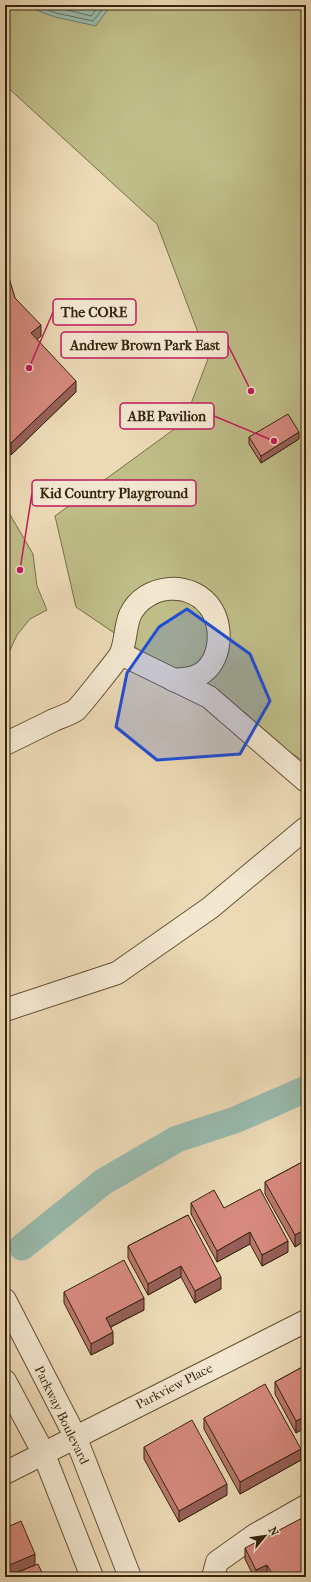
<svg xmlns="http://www.w3.org/2000/svg" width="311" height="1582" viewBox="0 0 311 1582" font-family="'IM FELL French Canon',serif">
	<style>
		.green { fill: #bfbd88; stroke: #7a704a }
		.water { fill: #99bbae; stroke: #717f6d }
		.lines { fill: none; stroke-linecap: round; stroke-linejoin: round }
		.shore { stroke: #67705d; stroke-width: 1 }
		.canal { stroke: #99bbae; stroke-width: 27 }
		.minor-casing { stroke: #635236; stroke-width: 24 }
		.minor { stroke: #f3e7d0; stroke-width: 22 }
		.wall { fill: #b8766c; stroke: #35240c }
		.shaded-wall { fill: #966058; stroke: #35240c }
		.building { fill: #d6897e; stroke: #35240c }
		.marked { fill: #1d4ed8; fill-opacity: 0.2; stroke: #1d4ed8; stroke-width: 3; stroke-linejoin: round }
		.labels { text-anchor: middle; dominant-baseline: central; stroke-width: 4; stroke-linejoin: round; paint-order: stroke }
		.street-label { font-size: 13px; fill: #35240c; stroke: #f3e7d0 }
		.leader { fill: none; stroke: #c2185b; stroke-width: 1.5 }
		.callout-dot { fill: #c2185b; stroke: #f3e7d0; stroke-width: 1.5 }
		.callout { fill: #f3e7d0; stroke: #c2185b; stroke-width: 1.5 }
		.callout-label { font-size: 14px; text-anchor: middle; font-weight: bold; fill: #35240c }
	</style>
	<rect width="100%" height="100%" fill="#ecdab6"/>
	<filter id="stains"><feTurbulence type="fractalNoise" baseFrequency=".005" numOctaves="4"/><feColorMatrix values="0 0 0 0 .2 0 0 0 0 .09 0 0 0 0 .02 0 0 0 .5 -.17"/></filter>
	<radialGradient id="worn" r=".72"><stop offset=".6" stop-color="#630" stop-opacity="0"/><stop offset="1" stop-color="#630" stop-opacity=".3"/></radialGradient>
	<g class="green">
		<path d="M5 5H306V763L76 607 55 516 184 422 208 359 157 224 5 85Z"/>
		<path d="M5 506 33 554 37 586 47 610 30 619 17 635 5 661Z"/>
	</g>
	<path class="water" d="M22 5H111L96 26 55 17Z"/>
	<g class="lines">
		<g class="shore">
			<path d="M34 5 56 13 93 21 106 5"/>
			<path d="M48 5 91 16 100 5"/>
		</g>
		<path class="canal" d="M22 1247 103 1182 177 1139 235 1120 306 1089"/>
		<g class="minor-casing">
			<g id="minor">
				<path d="M121 654 209 697 306 781"/>
				<path d="M5 744C21 736 38 728 54 720 61 717 70 714 76 710 80 706 119 658 121 653 126 641 125 627 130 615 145 583 193 579 212 610 224 630 221 668 194 677 187 679 180 679 173 680"/>
				<path d="M5 1010 117 973 210 908 306 828"/>
				<path d="M5 1300 75 1436 130 1577"/>
				<path d="M5 1381 43 1452 92 1577"/>
				<path d="M5 1473 306 1321"/>
				<path d="M213 1577 217 1562 255 1535 306 1506"/>
			</g>
		</g>
		<use href="#minor" class="minor"/>
	</g>
	<g class="wall">
		<path d="M5 269 15 298 41 336 37 339 76 392 11 455 5 449Z"/>
		<path d="M249 437 299 439 261 463 249 444Z"/>
		<path d="M306 1160V1240L295 1247 265 1194V1182Z"/>
		<path d="M191 1203 224 1208 288 1252 262 1266 250 1244 217 1262 191 1214Z"/>
		<path d="M188 1215 221 1289 195 1303 181 1277 148 1295 128 1258V1246Z"/>
		<path d="M64 1292 144 1310 111 1327 113 1344 91 1355 64 1303Z"/>
		<path d="M306 1365V1427L296 1433 275 1394V1382Z"/>
		<path d="M204 1418 301 1460 240 1494 204 1429Z"/>
		<path d="M144 1447 227 1495 179 1522 144 1459Z"/>
		<path d="M245 1548 306 1577H268L267 1576 266 1577H254L245 1559Z"/>
	</g>
	<g class="shaded-wall">
		<path d="M41 325V336L31 345V333Z"/>
		<path d="M76 381V392L11 455V443Z"/>
		<path d="M299 432V439L261 463V456Z"/>
		<path d="M306 1229V1240L295 1247V1235Z"/>
		<path d="M250 1232V1244L217 1262V1251Z"/>
		<path d="M288 1241V1252L262 1266V1255Z"/>
		<path d="M181 1266V1277L148 1295V1284Z"/>
		<path d="M221 1277V1289L195 1303V1291Z"/>
		<path d="M144 1298V1310L106 1329V1318Z"/>
		<path d="M113 1332V1344L91 1355V1344Z"/>
		<path d="M306 1416V1427L296 1433V1421Z"/>
		<path d="M301 1449V1460L240 1494V1482Z"/>
		<path d="M227 1484V1495L179 1522V1511Z"/>
		<path d="M35 1554V1565L5 1577V1567Z"/>
		<path d="M267 1565V1576L266 1577H256V1570Z"/>
	</g>
	<g class="building">
		<path d="M5 269 7 271 15 298 41 325 31 333 76 381 11 443 5 438Z"/>
		<path d="M288 414 299 432 261 456 249 437Z"/>
		<path d="M306 1160V1229L295 1235 265 1182Z"/>
		<path d="M260 1189 288 1241 262 1255 250 1232 217 1251 191 1203 214 1190 224 1208Z"/>
		<path d="M188 1215 221 1277 195 1291 181 1266 148 1284 128 1246Z"/>
		<path d="M124 1260 144 1298 106 1318 113 1332 91 1344 64 1292Z"/>
		<path d="M306 1365V1416L296 1421 275 1382Z"/>
		<path d="M265 1384 301 1449 240 1482 204 1418Z"/>
		<path d="M192 1420 227 1484 179 1511 144 1447Z"/>
		<path d="M306 1516V1577H274L267 1565 256 1570 245 1548Z"/>
		<path d="M21 1521 35 1554 5 1567V1528Z"/>
		<path d="M38 1564 44 1577H6Z"/>
	</g>
	<path class="marked" d="M187 609 250 654 270 701 240 754 157 760 116 727 127 673 159 627Z"/>
	<g class="labels">
		<g class="street-label">
			<text transform="translate(174 1386) rotate(-27)">Parkview Place</text>
			<text transform="translate(62 1415) rotate(64)">Parkway Boulevard</text>
		</g>
	</g>
	<path class="leader" d="M29 368L53 312M251 391L228 345M274 441L214 416M20 570L32 493"/>
	<g class="callout-dot">
		<circle cx="29" cy="368" r="4"/>
		<circle cx="251" cy="391" r="4"/>
		<circle cx="274" cy="441" r="4"/>
		<circle cx="20" cy="570" r="4"/>
	</g>
	<g class="callout">
		<rect x="53" y="299" width="83" height="26" rx="4"/>
		<rect x="61" y="332" width="167" height="26" rx="4"/>
		<rect x="120" y="403" width="94" height="26" rx="4"/>
		<rect x="32" y="480" width="164" height="26" rx="4"/>
	</g>
	<g class="callout-label">
		<text x="94" y="317">The CORE</text>
		<text x="145" y="350">Andrew Brown Park East</text>
		<text x="167" y="421">ABE Pavilion</text>
		<text x="114" y="498">Kid Country Playground</text>
	</g>
	<rect width="311" height="1582" fill="none" stroke="#ecdab6" stroke-width="20"/>
	<rect x="6" y="6" width="299" height="1570" fill="none" stroke="#35240c" stroke-width="2"/>
	<rect x="10" y="10" width="291" height="1562" fill="none" stroke="#35240c"/>
	<g transform="translate(265 1536) rotate(61)" stroke="#f3e7d0" stroke-width="3" paint-order="stroke">
	<path d="M0-3L7 15L0 10L-7 15Z" fill="#35240c"/>
	<text y="-6" font-size="11" font-weight="bold" text-anchor="middle" fill="#35240c">N</text>
	</g>
	<rect width="100%" height="100%" filter="url(#stains)"/>
	<rect width="100%" height="100%" fill="url(#worn)"/>
</svg>
